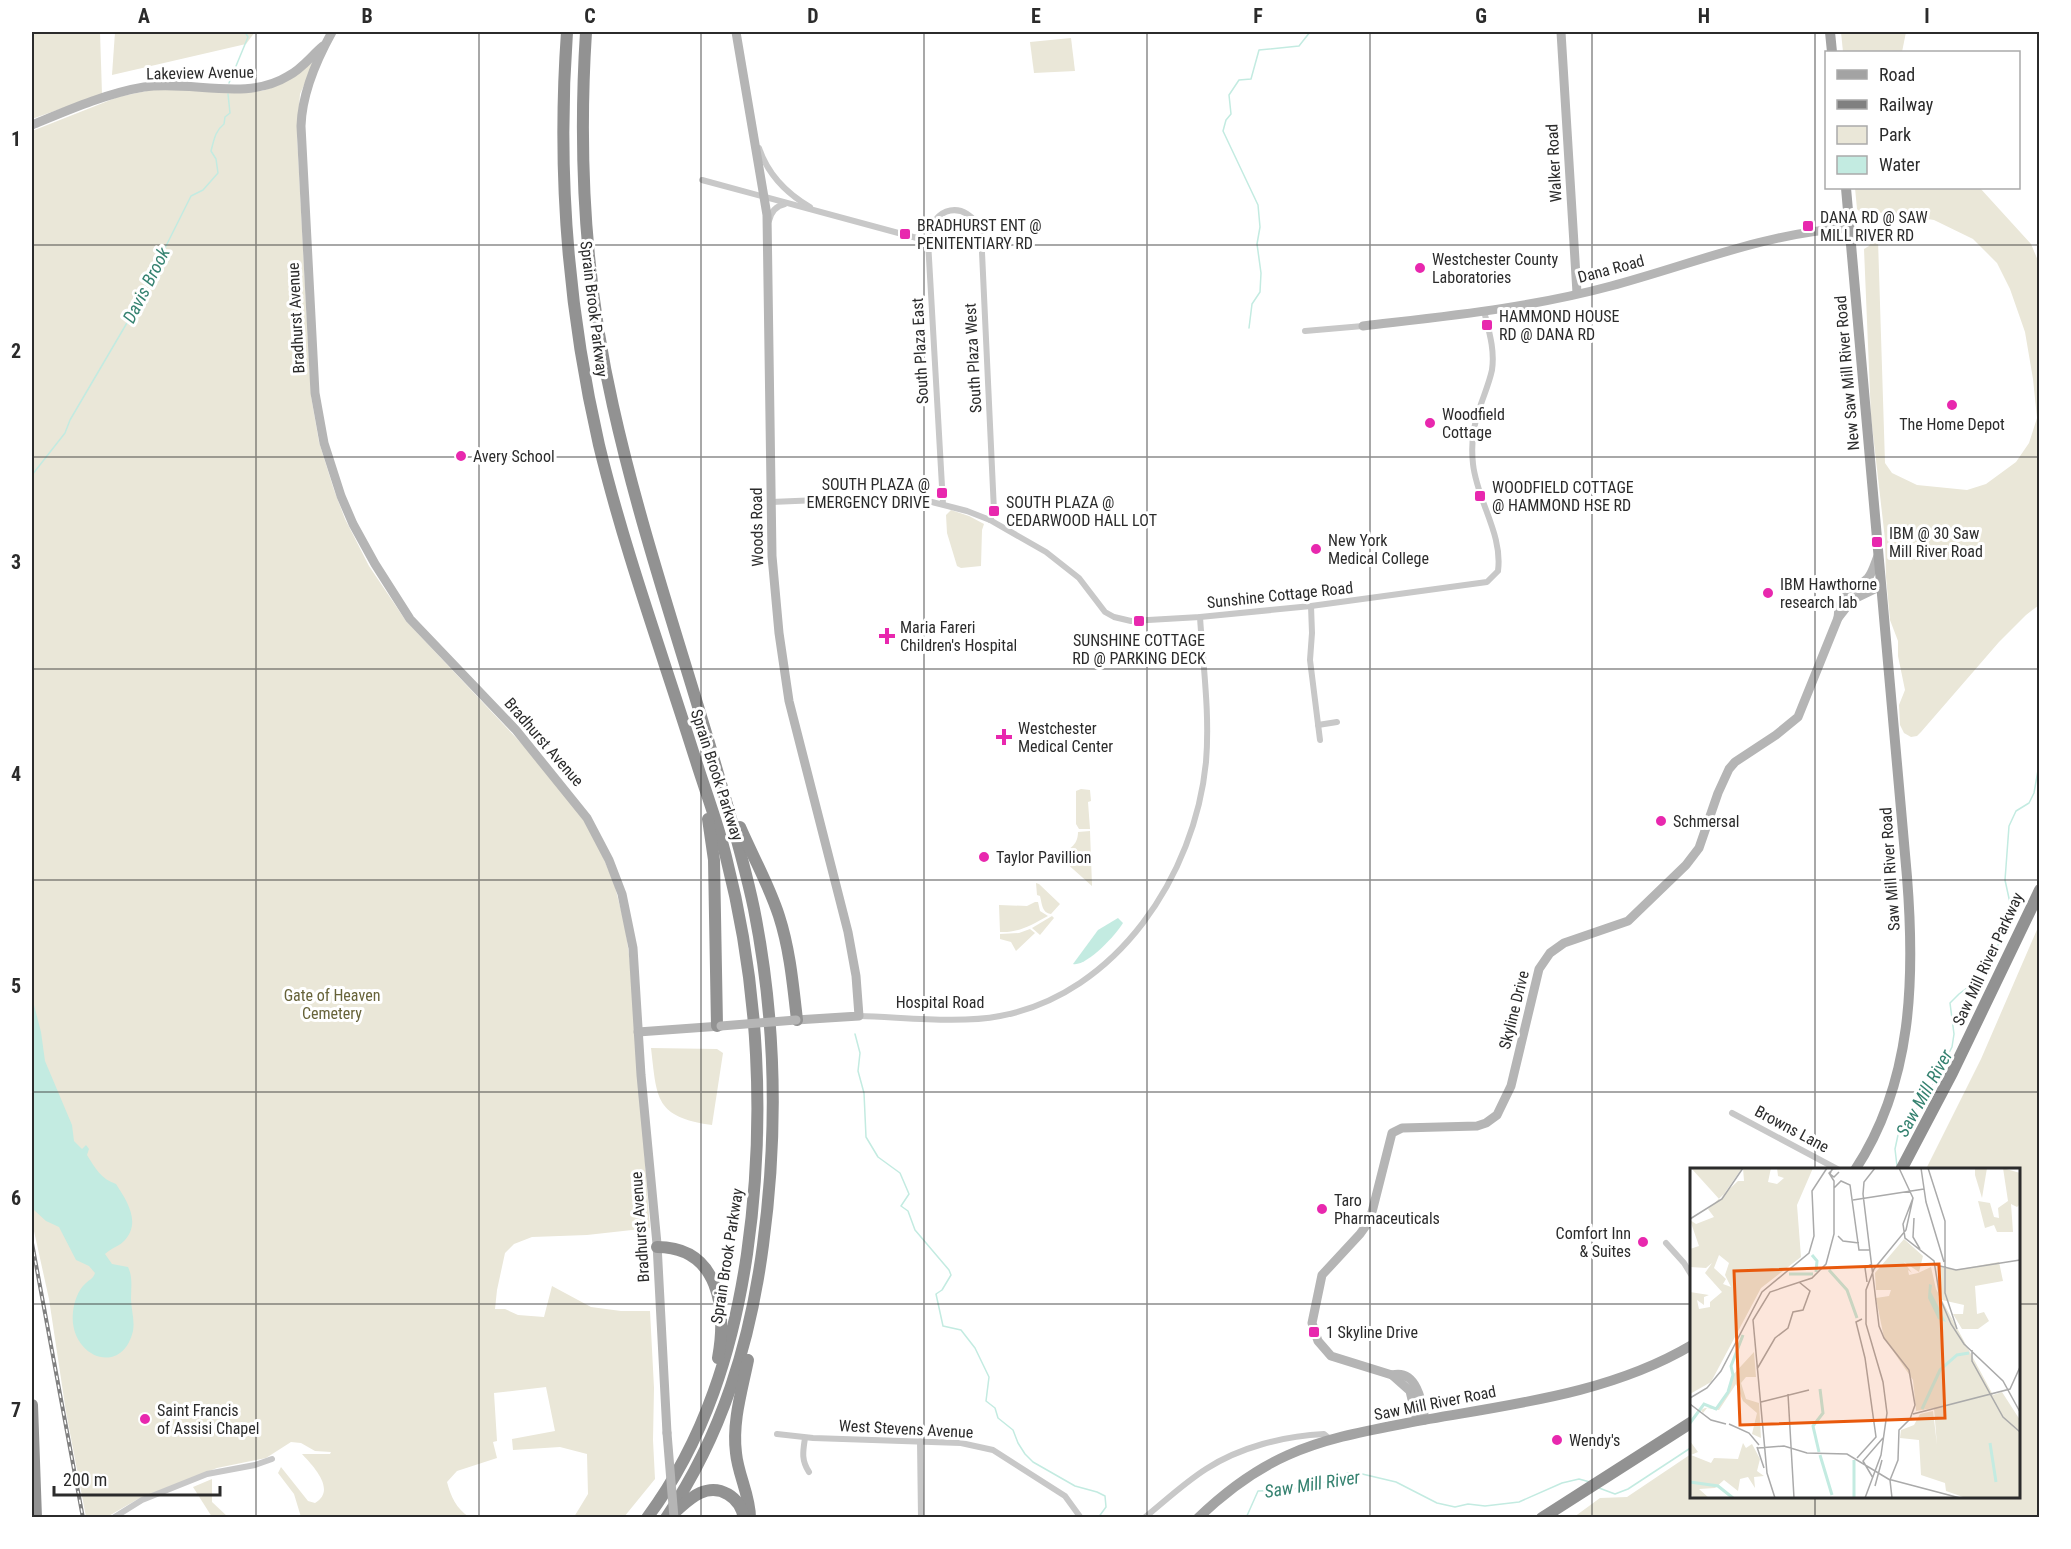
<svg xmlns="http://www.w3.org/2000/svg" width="2071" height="1549" viewBox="0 0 2071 1549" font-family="'Roboto Condensed',sans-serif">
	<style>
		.green { fill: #eae7d8 }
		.water { fill: #c3ebe1 }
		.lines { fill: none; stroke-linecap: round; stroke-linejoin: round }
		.stream { stroke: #c3ebe1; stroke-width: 1.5 }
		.street { stroke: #c8c8c8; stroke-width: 6 }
		.secondary { stroke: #b5b5b5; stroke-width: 9 }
		.primary { stroke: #a3a3a3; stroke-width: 10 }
		.highway { stroke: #929292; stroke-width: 12 }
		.rail-casing { stroke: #808080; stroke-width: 4 }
		.rail { stroke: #fff; stroke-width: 1.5; stroke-dasharray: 4.5; stroke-linecap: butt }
		.secondary-bridge { stroke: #b5b5b5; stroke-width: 9 }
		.grid { fill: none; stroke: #2b2b2b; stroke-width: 1.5; stroke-opacity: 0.55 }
		.poi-dot { fill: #e828ae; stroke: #fff; stroke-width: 2 }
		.labels { text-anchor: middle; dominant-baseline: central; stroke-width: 6; stroke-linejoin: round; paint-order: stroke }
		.street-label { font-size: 16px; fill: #2b2b2b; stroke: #fff }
		.poi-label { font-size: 16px; fill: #2b2b2b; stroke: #fff; text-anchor: start }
		.park-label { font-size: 16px; fill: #676339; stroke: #fff }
		.water-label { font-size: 18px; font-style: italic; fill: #358270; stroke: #fff }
		.inset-river { fill: none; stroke: #c3ebe1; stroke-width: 3 }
		.inset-road { fill: none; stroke: #aaa; stroke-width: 1.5 }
		.view { fill: #e8590c; fill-opacity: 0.15; stroke: #e8590c; stroke-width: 3 }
		.inset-edge { fill: none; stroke: #2b2b2b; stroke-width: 3 }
		.neatline { fill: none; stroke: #2b2b2b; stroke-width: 2 }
		.grid-label { font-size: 20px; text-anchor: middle; font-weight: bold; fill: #2b2b2b }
	</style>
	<rect width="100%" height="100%" fill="#fff"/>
	<g class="green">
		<path d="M32 32H100L102 94 32 119Z"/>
		<path d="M115 32H255L246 44 112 75Z"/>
		<path d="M1841 32H1906L1902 52H1843Z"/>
		<path d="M1071 38 1075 71 1034 73 1030 42Z"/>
		<path d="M315 61 300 94 297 136 311 396 319 442 334 490 345 519 369 566 406 621 538 761 586 822 596 841 614 883 625 926 630 962 650 1228 587 1235 532 1237 514 1244 505 1253 497 1290 495 1309H505L518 1315 544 1317 552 1286 591 1307 621 1311H650L654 1388 653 1440 655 1479 624 1517H574L588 1494 587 1454 560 1447 513 1450 512 1439 555 1431 546 1387 494 1393 497 1441 493 1442 497 1458 457 1471 447 1482C451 1497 456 1508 469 1517H301L294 1494 278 1473 281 1467 308 1501 315 1503C337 1490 313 1466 302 1454H330L331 1452 315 1451 301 1443 291 1442 266 1458 217 1468 138 1499 107 1517H86L66 1412 49 1299 32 1222V131L118 97 156 89 262 91 271 88Z"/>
		<path d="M1855 188H1980L2031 244 2039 263V605L2026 615 1999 642 1921 732 1917 736 1911 737 1904 733 1900 725 1899 705 1905 690 1898 656V641L1890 620 1886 577 1885 539 1871 417 1864 249 1869 246 1874 238 1878 240 1885 463 1892 473 1917 485 1967 490 1986 484 2016 462 2029 443 2037 418 2033 379 2025 332 2010 289 1997 263 1973 239 1934 220 1886 212 1868 215 1862 214 1857 209Z"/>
		<path d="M951 510 969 516 984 524 982 530 981 566 961 568 957 566 947 533 946 515Z"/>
		<path d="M1081 789 1090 790 1091 801 1088 802 1090 829H1079L1076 824V791Z"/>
		<path d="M1090 831 1092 885V886L1064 861 1060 863 1052 855C1065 852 1078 848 1078 832Z"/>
		<path d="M1036 883 1039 884 1060 904 1051 914C1042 913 1042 904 1040 896L1037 895Z"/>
		<path d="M1035 902H1038L1040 911 1048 916C1031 925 1019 933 1000 932L999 905 1027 906Z"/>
		<path d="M1052 916 1054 918 1040 935 1032 928Z"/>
		<path d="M2039 925V1517H1574L1600 1498 1627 1497 1691 1454 1692 1496H2018V1170L1926 1169 1981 1059Z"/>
		<path d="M1030 929 1035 933 1016 951 1011 942 1000 939V934L1019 933Z"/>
		<path d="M651 1048 717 1049 723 1053 712 1125C655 1117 657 1099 651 1048Z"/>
		<path d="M212 1479V1502L228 1517H212L193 1487Z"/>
	</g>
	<g class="water">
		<path d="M1118 918 1123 923C1116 935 1086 967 1073 964L1098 930Z"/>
		<path d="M32 997 41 1032 45 1061 72 1125 74 1141 82 1149 86 1145 89 1149 87 1155C95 1168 101 1179 116 1184 127 1201 141 1222 125 1240 120 1246 111 1248 105 1254L112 1264 128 1267C133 1277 131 1288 131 1299 131 1309 135 1320 133 1331 122 1378 68 1357 73 1312 74 1302 78 1290 86 1283 90 1279 93 1279 95 1273L89 1266 76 1260 59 1227 46 1221 34 1210 32 1194Z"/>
	</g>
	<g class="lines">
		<g class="stream">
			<path d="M229 83 248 37 245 32"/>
			<path d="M1249 328 1252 304 1260 292 1261 273 1257 244 1260 227 1258 205 1223 131 1226 120 1231 114 1229 95 1239 80 1251 79 1259 50 1299 46 1310 32"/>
			<path d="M32 475 65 433 70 420 131 316 191 196 203 190 218 173 216 159 211 151C214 140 215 131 224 124L225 117 230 113 228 94"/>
			<path d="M855 1034 860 1053 858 1071 864 1093 866 1137 878 1157 900 1173 909 1194 901 1206 908 1211 915 1230 949 1270 951 1275 942 1290 936 1294 943 1326 961 1330 975 1348 989 1377 986 1401 995 1408 998 1418 1013 1430 1018 1443 1025 1454 1033 1462 1075 1486 1097 1492 1105 1496 1106 1507 1098 1518"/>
			<path d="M1897 1166 1895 1149 1898 1135 1928 1093 1952 1047 1954 1034 1950 1003 1959 994 1976 981 1986 970 2007 926 2010 903 2005 880 2009 826 2016 811 2029 803 2034 793 2040 759"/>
			<path d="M1599 1488 1615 1494 1628 1489 1692 1447"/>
			<path d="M1246 1518 1258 1491 1290 1490 1310 1484 1327 1482 1348 1473H1358L1396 1482 1437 1503 1455 1507 1468 1504 1485 1506 1519 1502 1562 1483 1579 1479 1590 1482"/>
		</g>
		<g class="street">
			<path d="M759 148C768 175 786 193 810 207"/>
			<path d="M702 180 928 241"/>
			<path d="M769 221C771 211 776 206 785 204"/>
			<path d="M1305 331 1363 326"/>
			<path d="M771 502 891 497 924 500 967 511 990 520 1046 552 1079 578 1105 612 1114 617 1131 621 1200 617 1311 606 1487 582 1498 571C1503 534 1477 501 1473 464 1471 446 1473 427 1479 410 1483 397 1489 384 1492 370 1495 350 1489 331 1484 311"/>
			<path d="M943 504 928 241C931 205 967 199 981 231L994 511 990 520"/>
			<path d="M1311 606 1312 633 1310 660 1320 740"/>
			<path d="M1318 725 1337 722"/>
			<path d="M859 1016C902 1017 959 1024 1000 1016 1117 994 1195 875 1206 762 1210 714 1203 665 1200 617"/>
			<path d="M1732 1113 1839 1170"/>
			<path d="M1666 1243 1684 1263 1692 1276"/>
			<path d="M777 1434 813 1438 961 1443 993 1450 1065 1496 1081 1518"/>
			<path d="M805 1438C803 1451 801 1460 809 1472"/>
			<path d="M920 1441 921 1518"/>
			<path d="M113 1518 142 1500 207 1474 255 1465 272 1459"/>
			<path d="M1144 1518C1164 1502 1184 1483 1206 1469 1240 1447 1284 1436 1324 1434L1330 1439"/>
		</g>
		<g class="secondary">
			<path d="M332 32C317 59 302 94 301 126L315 393 324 443 341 496 353 524 375 564 410 619 516 730 587 818 609 860 622 894 633 948 641 1075 657 1244 667 1433"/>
			<path d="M736 32 767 215 772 556 779 633 789 701 848 932 856 976 859 1016 796 1020"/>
			<path d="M1561 32 1577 293"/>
			<path d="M32 125C66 111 107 93 144 87 191 80 246 102 288 76 302 69 311 56 323 46"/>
			<path d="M1363 326C1447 316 1530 308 1611 286 1690 265 1768 232 1850 228"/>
			<path d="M1838 618C1839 592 1853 593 1868 578 1873 572 1875 563 1878 556"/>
			<path d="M638 1032 721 1026"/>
			<path d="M1392 1375 1410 1391 1417 1421"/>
			<path d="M1425 1420C1422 1402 1417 1369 1392 1375L1331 1356 1318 1341 1312 1323 1322 1275 1360 1234 1370 1220 1392 1133 1402 1128 1477 1126 1486 1123 1497 1115 1511 1086 1539 969 1550 953 1564 943 1628 921 1686 865 1699 848 1718 793 1729 769 1735 762 1776 735 1798 717 1838 618 1852 600 1881 586"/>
		</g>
		<g class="primary">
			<path d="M1830 32 1832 52"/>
			<path d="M1846 188 1907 877C1915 978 1913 1082 1855 1170"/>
			<path d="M1198 1518C1225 1492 1254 1470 1288 1455 1326 1438 1366 1431 1407 1423 1503 1405 1606 1396 1692 1345"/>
		</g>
		<g class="highway">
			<path d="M567 32C557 170 568 310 599 445 625 552 663 656 696 761 706 793 718 824 726 857 759 986 766 1122 747 1254 733 1349 705 1440 647 1518"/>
			<path d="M586 32C578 157 585 283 613 406 639 523 678 638 712 753 727 805 743 856 754 909 776 1020 778 1134 763 1245 750 1344 722 1435 666 1518"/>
			<path d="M708 819 714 860 717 1026"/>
			<path d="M740 827C753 857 769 885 779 916 790 950 793 985 797 1020"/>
			<path d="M1901 1170 1952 1073 2040 890"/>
			<path d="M657 1247C719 1247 727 1309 718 1358"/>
			<path d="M748 1360C742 1390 732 1422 736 1453 738 1475 750 1495 750 1518"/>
			<path d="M32 1405 36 1518"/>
			<path d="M676 1511C684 1504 691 1497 700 1493 720 1484 740 1497 744 1518"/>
			<path d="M1542 1518 1692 1422"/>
		</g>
		<g class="rail-casing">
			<path id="rail" d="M32 1243 83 1518"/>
		</g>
		<use href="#rail" class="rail"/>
		<g class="secondary-bridge">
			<path d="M721 1026 796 1020"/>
			<path d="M667 1433 674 1518"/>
		</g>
	</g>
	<path class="grid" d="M256 32V1518M479 32V1518M701 32V1518M924 32V1518M1147 32V1518M1370 32V1518M1592 32V1518M1815 32V1170M32 245H2040M32 457H2040M32 669H2040M32 880H2040M32 1092H2040M32 1304H1692M2018 1304H2040M1815 1496V1518"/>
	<g class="poi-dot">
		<rect x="1802" y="220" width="12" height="12" rx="3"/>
		<rect x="899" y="228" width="12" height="12" rx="3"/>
		<circle cx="1420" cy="268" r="6"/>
		<rect x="1481" y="319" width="12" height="12" rx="3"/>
		<circle cx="1952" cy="405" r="6"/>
		<circle cx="1430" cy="423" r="6"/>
		<circle cx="461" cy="456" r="6"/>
		<rect x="936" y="487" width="12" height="12" rx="3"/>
		<rect x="1474" y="490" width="12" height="12" rx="3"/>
		<rect x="988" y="505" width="12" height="12" rx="3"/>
		<rect x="1871" y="536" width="12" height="12" rx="3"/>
		<circle cx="1316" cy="549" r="6"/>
		<circle cx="1768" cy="593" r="6"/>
		<rect x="1133" y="615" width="12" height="12" rx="3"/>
		<path d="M884 627h6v6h6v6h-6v6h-6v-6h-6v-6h6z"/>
		<path d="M1001 728h6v6h6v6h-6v6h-6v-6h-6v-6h6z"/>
		<circle cx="1661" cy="821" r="6"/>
		<circle cx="984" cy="857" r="6"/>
		<circle cx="1322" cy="1209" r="6"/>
		<circle cx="1643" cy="1242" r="6"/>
		<rect x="1308" y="1326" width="12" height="12" rx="3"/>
		<circle cx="145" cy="1419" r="6"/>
		<circle cx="1557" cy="1440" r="6"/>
	</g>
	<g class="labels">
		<g class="street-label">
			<text transform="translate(200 73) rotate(-1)">Lakeview Avenue</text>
			<text transform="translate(1554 163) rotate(-93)">Walker Road</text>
			<text transform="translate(1611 269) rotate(-15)">Dana Road</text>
			<text transform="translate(594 309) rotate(83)">Sprain Brook Parkway</text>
			<text transform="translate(296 318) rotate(-93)">Bradhurst Avenue</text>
			<text transform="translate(920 351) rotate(-93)">South Plaza East</text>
			<text transform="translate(973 358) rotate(-93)">South Plaza West</text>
			<text transform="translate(1847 373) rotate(-95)">New Saw Mill River Road</text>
			<text transform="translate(757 527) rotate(-91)">Woods Road</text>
			<text transform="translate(1280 595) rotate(-6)">Sunshine Cottage Road</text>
			<text transform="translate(544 742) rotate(49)">Bradhurst Avenue</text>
			<text transform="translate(717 775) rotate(72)">Sprain Brook Parkway</text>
			<text transform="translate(1890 869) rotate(-94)">Saw Mill River Road</text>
			<text transform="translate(1988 959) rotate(-65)">Saw Mill River Parkway</text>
			<text x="940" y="1002">Hospital Road</text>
			<text transform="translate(1514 1010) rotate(-76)">Skyline Drive</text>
			<text transform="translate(1792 1129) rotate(28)">Browns Lane</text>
			<text transform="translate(640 1227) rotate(-94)">Bradhurst Avenue</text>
			<text transform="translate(727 1256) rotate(-81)">Sprain Brook Parkway</text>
			<text transform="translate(1435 1403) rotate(-11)">Saw Mill River Road</text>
			<text transform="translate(906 1429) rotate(3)">West Stevens Avenue</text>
		</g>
		<g class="poi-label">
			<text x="1820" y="217">DANA RD @ SAW<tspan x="1820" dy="18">MILL RIVER RD</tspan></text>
			<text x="917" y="225">BRADHURST ENT @<tspan x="917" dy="18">PENITENTIARY RD</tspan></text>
			<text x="1432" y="259">Westchester County<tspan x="1432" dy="18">Laboratories</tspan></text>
			<text x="1499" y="316">HAMMOND HOUSE<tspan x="1499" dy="18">RD @ DANA RD</tspan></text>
			<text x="1442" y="414">Woodfield<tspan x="1442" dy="18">Cottage</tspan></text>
			<text x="1952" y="424" text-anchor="middle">The Home Depot</text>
			<text x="473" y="456">Avery School</text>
			<text x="930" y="484" text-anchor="end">SOUTH PLAZA @<tspan x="930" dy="18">EMERGENCY DRIVE</tspan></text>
			<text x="1492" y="487">WOODFIELD COTTAGE<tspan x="1492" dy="18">@ HAMMOND HSE RD</tspan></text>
			<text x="1006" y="502">SOUTH PLAZA @<tspan x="1006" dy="18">CEDARWOOD HALL LOT</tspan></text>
			<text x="1889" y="533">IBM @ 30 Saw<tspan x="1889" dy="18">Mill River Road</tspan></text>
			<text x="1328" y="540">New York<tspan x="1328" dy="18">Medical College</tspan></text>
			<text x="1780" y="584">IBM Hawthorne<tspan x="1780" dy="18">research lab</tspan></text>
			<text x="900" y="627">Maria Fareri<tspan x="900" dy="18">Children's Hospital</tspan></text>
			<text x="1139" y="640" text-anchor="middle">SUNSHINE COTTAGE<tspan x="1139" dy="18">RD @ PARKING DECK</tspan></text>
			<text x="1018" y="728">Westchester<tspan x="1018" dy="18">Medical Center</tspan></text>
			<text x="1673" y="821">Schmersal</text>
			<text x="996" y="857">Taylor Pavillion</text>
			<text x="1334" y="1200">Taro<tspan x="1334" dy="18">Pharmaceuticals</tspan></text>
			<text x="1631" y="1233" text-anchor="end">Comfort Inn<tspan x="1631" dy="18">&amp; Suites</tspan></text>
			<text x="1326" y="1332">1 Skyline Drive</text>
			<text x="157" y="1410">Saint Francis<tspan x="157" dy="18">of Assisi Chapel</tspan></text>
			<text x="1569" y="1440">Wendy's</text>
		</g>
		<g class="park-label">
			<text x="332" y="995">Gate of Heaven<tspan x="332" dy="18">Cemetery</tspan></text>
		</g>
		<g class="water-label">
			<text transform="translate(146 285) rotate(-63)">Davis Brook</text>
			<text transform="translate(1924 1093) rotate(-61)">Saw Mill River</text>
			<text transform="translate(1312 1484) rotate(-9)">Saw Mill River</text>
		</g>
	</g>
	<g transform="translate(1690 1168)">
		<rect width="330" height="330" fill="#fff"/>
		<path d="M1 0H52L30 32ZM53 0H81L78 14 87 16 94 10 88 8 87 0H123L107 37 111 89 71 120 21 214 0 226V124L19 127 14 129V137L7 132 9 141 20 139V134L32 124 15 105 22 95 16 100 0 99V81L9 78 0 52 6 56 24 49 18 41 48 13H54ZM29 87 39 95 35 107 41 119 33 116 36 111 24 100ZM285 0H297L292 30 285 7ZM313 0 330 5V36L327 39 321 36 323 64H307L304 57 295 60 288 33 300 35 304 49 309 50 308 40 318 33ZM214 71 233 88 229 104 214 94 222 105 218 102 219 107 228 105 241 99 246 121 303 227 312 224 330 252V330H276L256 323 255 315 231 307 229 272 210 270 211 262 224 257 230 246 243 243 247 277 244 240 226 243 223 212 194 170 186 130 199 128 201 122H186L185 105ZM309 94 313 113 285 118 287 146 294 144 299 153 288 161H272L263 146H273L274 137 252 132 247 98 264 102ZM64 184 66 209H56L51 215 56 231 69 235 71 270 62 266 67 245 53 233 46 216 29 242 17 240 13 245 11 242 15 240 28 239 38 224 41 209ZM0 273 8 284 1 287 21 295 24 290 48 291 53 275 56 280 62 276 70 291 67 303 74 308 64 309 65 320 58 309 50 311 48 323 34 312 25 320 9 321 19 330H4L0 326Z" fill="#eae7d8" fill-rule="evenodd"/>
		<path d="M239 116 242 117 241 124 256 154 248 151 238 130Z" fill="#c3ebe1"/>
		<path class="inset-river" d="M122 87 127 93 126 104M139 102 157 122 167 150M99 106H123M232 241 250 202 267 187 279 185M0 255 14 236 26 241 38 224 43 207 41 198 53 167M300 275 306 314M129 284 123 258 133 245 130 221M130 287 142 327M164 292V329M0 314 28 318 43 330"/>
		<path class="inset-road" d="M185 0 174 14 173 26 189 158 194 170 219 202 225 237 220 251 209 262 208 292 200 312 202 330M209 0 223 30 213 56 215 70 244 93 250 130 261 156 274 176 313 213 330 244M231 0 236 34 254 94M238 0 255 53V125L267 161M149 4 144 9 140 6 142 1 155 0M144 20 151 13 160 17 169 82H180M163 32 234 21M224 50 223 69 230 81M0 51 32 31 53 0M148 68 153 73 169 75M246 97 266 102 330 92M177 114 175 100 182 96M282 182V193L313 249 330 264M67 201 85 170 98 160 103 144 113 142 120 123 109 114M98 226 104 330M0 230 17 220 31 203 72 124 119 85 124 68 122 23 137 0M71 234 119 222M0 236 21 252 36 256M223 246 320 221 330 199M39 256 59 265 69 277M67 279 74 300M68 280 94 278 117 285 157 286 200 312M167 290 186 269 175 190 166 154 172 151M183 310 173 293 193 270M198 311 270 330M185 318 192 292M85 330 77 305 63 152 80 124 122 110 136 96 144 66V13L139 5 144 0M175 330 191 287 197 245 193 214 176 156V122L184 101 216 62 223 30"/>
		<path class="view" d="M249 96 255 250 50 257 44 103Z"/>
		<rect width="330" height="330" class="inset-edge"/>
	</g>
	<rect width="2071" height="1549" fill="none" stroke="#ffffff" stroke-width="66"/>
	<rect x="1825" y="51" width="195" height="138" fill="#ffffff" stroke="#aaaaaa" stroke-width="1.5"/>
	<rect x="1837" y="70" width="30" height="9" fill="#a3a3a3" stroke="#aaaaaa" stroke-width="1.5"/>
	<text x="1879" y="81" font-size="18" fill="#2b2b2b">Road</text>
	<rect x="1837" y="100" width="30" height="9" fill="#808080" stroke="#aaaaaa" stroke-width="1.5"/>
	<text x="1879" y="111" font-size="18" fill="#2b2b2b">Railway</text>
	<rect x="1837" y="126" width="30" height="18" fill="#eae7d8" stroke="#aaaaaa" stroke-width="1.5"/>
	<text x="1879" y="141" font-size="18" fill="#2b2b2b">Park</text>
	<rect x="1837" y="156" width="30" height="18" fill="#c3ebe1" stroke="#aaaaaa" stroke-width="1.5"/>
	<text x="1879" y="171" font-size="18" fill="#2b2b2b">Water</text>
	<path d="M54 1486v9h166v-9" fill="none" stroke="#2b2b2b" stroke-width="3"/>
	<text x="63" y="1486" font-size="18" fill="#2b2b2b" stroke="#ffffff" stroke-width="4.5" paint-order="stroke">200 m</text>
	<rect x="33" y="33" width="2005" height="1483" class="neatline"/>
	<g class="grid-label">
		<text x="144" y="23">A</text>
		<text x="367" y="23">B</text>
		<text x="590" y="23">C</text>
		<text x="813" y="23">D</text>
		<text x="1036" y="23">E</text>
		<text x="1258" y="23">F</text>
		<text x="1481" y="23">G</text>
		<text x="1704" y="23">H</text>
		<text x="1927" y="23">I</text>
		<text x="16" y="146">1</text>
		<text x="16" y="358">2</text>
		<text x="16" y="569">3</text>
		<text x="16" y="781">4</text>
		<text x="16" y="993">5</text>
		<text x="16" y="1205">6</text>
		<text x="16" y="1417">7</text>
	</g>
</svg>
